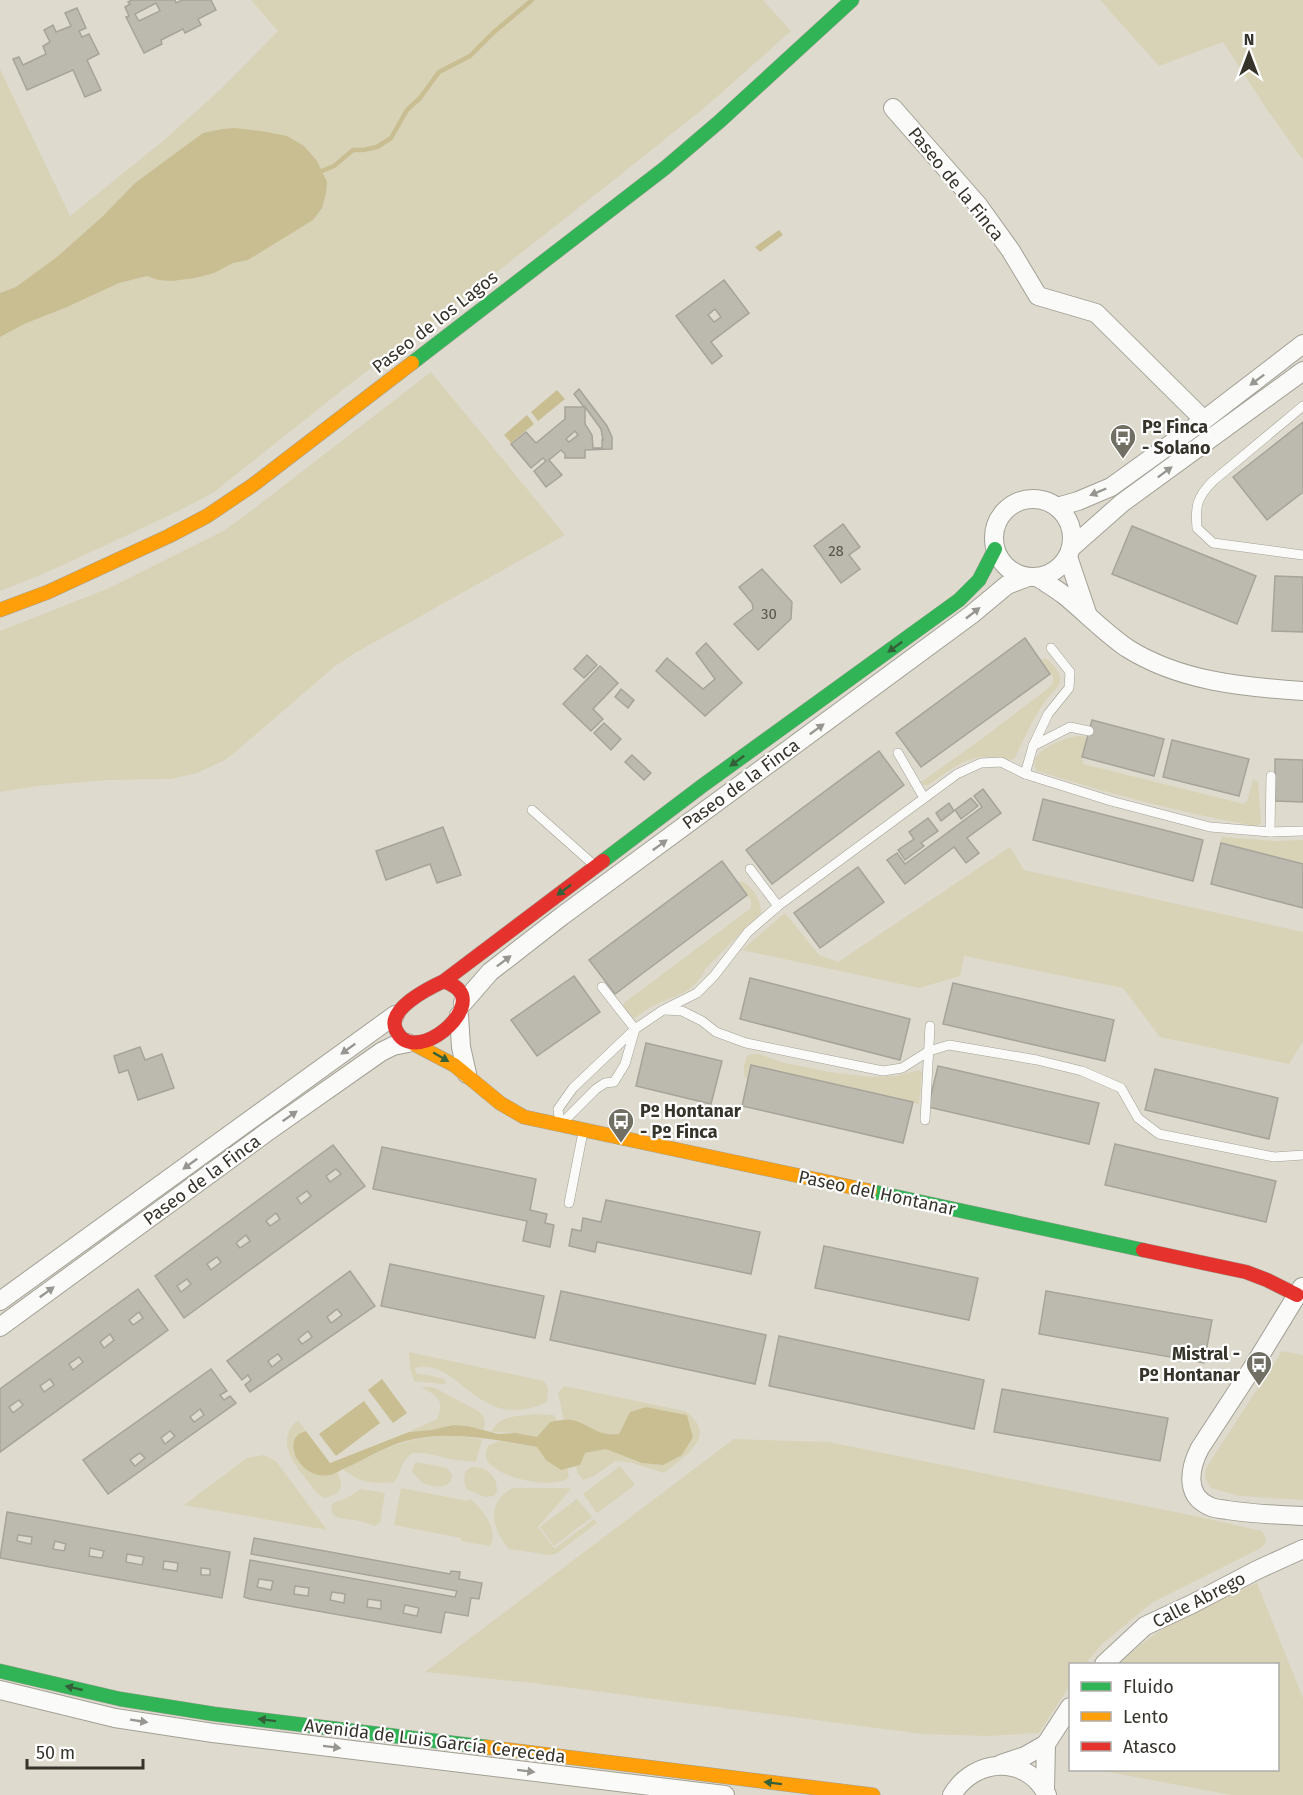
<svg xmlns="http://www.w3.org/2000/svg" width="1303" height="1795" viewBox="0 0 1303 1795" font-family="'Fira Sans',sans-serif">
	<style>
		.green { fill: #d8d2b7 }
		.water { fill: #c9be92 }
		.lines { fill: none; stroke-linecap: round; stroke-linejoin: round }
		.stream { stroke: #c9be92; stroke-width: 4.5 }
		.building { fill: #bcb9af; stroke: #a6a49a; stroke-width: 1.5; fill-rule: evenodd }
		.lane-casing { stroke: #a29f95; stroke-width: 10 }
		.street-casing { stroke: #a29f95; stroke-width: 20 }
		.fast-casing { stroke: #a29f95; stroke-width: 15 }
		.slow-casing { stroke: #a29f95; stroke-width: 15 }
		.jam-casing { stroke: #a29f95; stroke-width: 15 }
		.lane { stroke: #fafaf8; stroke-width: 9 }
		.street { stroke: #fafaf8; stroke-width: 18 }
		.fast { stroke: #30b455; stroke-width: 14 }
		.slow { stroke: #ff9f0a; stroke-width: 14 }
		.jam { stroke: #e5322d; stroke-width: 14 }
		.oneway { fill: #989691 }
		.oneway2 { fill: #346039 }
		.labels { text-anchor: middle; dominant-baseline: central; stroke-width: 4.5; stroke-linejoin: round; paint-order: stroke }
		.number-label { font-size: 15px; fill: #58544b }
		.street-label { font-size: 18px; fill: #36332a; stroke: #fff }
		.poi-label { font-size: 18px; font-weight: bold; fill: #36332a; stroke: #fff; text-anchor: start }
	</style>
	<rect width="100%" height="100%" fill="#dedbce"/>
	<g class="green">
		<path d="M251 0H763L791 31 709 104 619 176 441 316 350 384 214 492C179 512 142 528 106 545 71 561 36 578 0 591V69L70 216 163 141 221 89 278 31Z"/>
		<path d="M1100 0H1303V160L1266 108 1223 42 1159 66Z"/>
		<path d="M431 372 565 535 355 653 335 666 233 754 225 760 197 773 171 779 108 780 38 786 0 792V631L107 589 225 530 247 514Z"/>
		<path d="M1044 658C1051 661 1061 672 1060 680 1060 687 1048 696 1044 703 1032 720 1024 739 1015 758L1011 760C972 750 958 765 928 785H923L921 782 979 741 1046 690 1053 683V677L1041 661Z"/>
		<path d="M1079 736 1088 737 1082 757 1083 764 1244 804 1247 801 1253 780 1258 781 1261 823 1257 826 1250 825C1178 812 1107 793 1037 771 1024 752 1065 737 1079 736Z"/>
		<path d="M1222 837 1274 841 1303 840V864L1221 843 1220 841Z"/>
		<path d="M1010 847 1024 870 1303 932V1041L1289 1064 1160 1037 1123 988 964 956 960 976 919 988 742 950 785 913 819 955 838 962Z"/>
		<path d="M741 881C752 886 762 901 761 913L706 968C693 995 677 994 653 1006 646 1009 640 1015 633 1019L629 1018 623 1010 624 1003 751 908V900L738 883Z"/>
		<path d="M752 1054H759L781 1062 829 1072 872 1077 895 1076 919 1070 922 1073 919 1104 752 1065 748 1080 744 1076V1065L747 1056Z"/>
		<path d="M1282 1351 1303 1355V1500L1240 1496 1211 1488 1205 1478 1206 1468Z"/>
		<path d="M409 1352 544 1381 548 1388 547 1402C477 1435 460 1356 415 1368L417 1374 428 1375 444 1379 446 1383 442 1384 414 1381 410 1369Z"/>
		<path d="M564 1386 685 1411C720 1436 684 1457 664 1473L632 1463 615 1461 594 1476 583 1480 578 1474 576 1466 580 1464 585 1453 606 1449 624 1455 693 1437 687 1415 646 1407 630 1412 619 1434C598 1436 595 1428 578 1422 574 1420 568 1420 564 1420L558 1393Z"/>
		<path d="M421 1387H431L437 1389 478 1411C486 1417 485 1421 484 1430L468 1426 453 1425 431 1430 409 1432 437 1419C446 1400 436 1395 421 1387Z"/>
		<path d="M535 1414 554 1415 557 1421 550 1422 537 1437 516 1433 491 1432C501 1414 516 1417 535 1414Z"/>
		<path d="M298 1420 306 1431 300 1432 329 1475 337 1472C345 1488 341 1494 324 1498L317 1493C302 1472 270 1444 298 1420Z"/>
		<path d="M452 1435 482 1439 476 1462 455 1460 425 1453H412C398 1465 403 1471 394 1482 374 1484 359 1483 343 1469L392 1446 420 1438Z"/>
		<path d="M734 1439 829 1442 1195 1516 1262 1531 1265 1536 1266 1542 1261 1548 1153 1602 1103 1643 1085 1664H1070V1685L1039 1733 988 1736 923 1734 533 1683 425 1672Z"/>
		<path d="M499 1441 537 1447 547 1460 561 1469 567 1468 569 1477C555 1491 493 1478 486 1458 485 1453 487 1449 489 1445Z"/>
		<path d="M263 1455 276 1461 327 1530 184 1505 247 1458Z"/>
		<path d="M416 1462 447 1468 452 1475C451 1491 433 1487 422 1483L412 1472 414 1465Z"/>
		<path d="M620 1466 635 1485 597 1513 583 1494Z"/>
		<path d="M471 1467C486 1467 497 1474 497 1491L494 1496 485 1497 466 1489 464 1481 465 1472Z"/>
		<path d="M401 1488 468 1501 470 1499C482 1509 500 1530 490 1546L461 1541V1538L394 1525Z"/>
		<path d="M513 1488H567L571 1489 538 1527 553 1547 555 1548 594 1519 597 1523 556 1554 550 1555 509 1549C492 1529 485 1502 513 1488Z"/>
		<path d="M361 1489 385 1493 380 1523 374 1526C369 1524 364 1522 359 1521 348 1518 325 1521 333 1503L347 1498Z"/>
		<path d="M577 1499 592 1517 554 1546 540 1527Z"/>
		<path d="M1257 1583 1303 1698V1795H1231L1098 1770H1278V1664H1119C1128 1656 1137 1647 1147 1640 1180 1616 1220 1599 1257 1583Z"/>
	</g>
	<g class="water">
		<path d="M235 128 261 131 287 136 304 146 317 161 327 182 326 193 322 208 313 220 248 260 233 263 214 273 195 278 172 281 158 280 147 276 119 283 67 307 24 324 0 337V293L16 287 57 257 102 217 135 183 203 133 222 129Z"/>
		<path d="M779 230 783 235 760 252 755 247Z"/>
		<path d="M557 390 565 399 538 421 531 412Z"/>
		<path d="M527 415 534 424 511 443 504 435Z"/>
		<path d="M382 1379 407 1413 393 1423 368 1390Z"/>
		<path d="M364 1401 380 1423 336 1456 319 1434Z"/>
		<path d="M646 1407 687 1415 693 1437 682 1455 663 1465 642 1463 606 1449 585 1453 580 1465 561 1470 546 1460 537 1447C489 1439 438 1427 391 1446 374 1453 358 1463 341 1470 337 1472 333 1475 329 1475 301 1481 278 1438 306 1431L330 1463 409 1432 431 1430 453 1425 468 1426 498 1434 516 1433 537 1437 550 1422C560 1420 570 1418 579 1422 595 1429 600 1436 619 1434L630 1412Z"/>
	</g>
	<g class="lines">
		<path class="stream" d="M317 173 334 166 353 150H363L377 147 391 138 407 110 420 98 439 72 470 56 494 32 532 0"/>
	</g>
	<g class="building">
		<path d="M132 0H175L176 3 182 0H211L216 10 198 19 201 25 185 33 183 29 161 40 162 44 144 53 126 17 129 16 125 7 130 4 128 2ZM156 3 160 11 139 21 135 14Z"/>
		<path d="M77 8 86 28 79 31 82 37 89 34 99 54 87 60 101 90 85 97 73 70 27 90 13 59 19 57 23 65 46 54 43 46 50 42 44 30 53 25 56 32 71 26 65 13Z"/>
		<path d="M724 280 749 313 711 342 722 356 712 364 676 316ZM715 309 721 317 714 322 708 315Z"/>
		<path d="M579 389 607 426 612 437V449L585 450V458H565V454L561 450 549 460 562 475 546 487 534 471 546 461 543 458 531 468 511 444 526 432 536 443 565 419V407H584L574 394ZM585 407 601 429 603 440H602V448H593L592 435 585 424ZM575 431 578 435 569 442 566 439Z"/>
		<path d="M1303 422V492L1267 520 1233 477Z"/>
		<path d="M843 524 860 547 849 555 860 569 841 583 814 546Z"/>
		<path d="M1132 526 1256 576 1237 624 1112 574Z"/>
		<path d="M762 569 792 602 791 619 758 650 734 624 753 609 752 603 739 587Z"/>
		<path d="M1275 576 1303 577V632L1272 631Z"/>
		<path d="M1025 638 1050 674 921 767 896 733Z"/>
		<path d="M706 643 742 683 705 716 656 671 667 658 703 689 715 679 696 653Z"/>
		<path d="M587 655 597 665 584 678 574 669Z"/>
		<path d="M600 666 618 683 593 709 603 719 591 731 563 704Z"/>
		<path d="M621 689 634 700 628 708 615 697Z"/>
		<path d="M1092 720 1164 739 1154 776 1082 757Z"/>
		<path d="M604 723 621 739 611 750 594 733Z"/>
		<path d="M1172 740 1249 759 1239 796 1163 777Z"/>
		<path d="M879 751 904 785 772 884 746 850Z"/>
		<path d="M632 755 651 773 644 780 625 762Z"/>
		<path d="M1275 759 1303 760V802L1275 801Z"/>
		<path d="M983 789 1001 813 967 838 979 853 966 863 954 847 905 884 887 860 897 853 905 864 982 807 974 796Z"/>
		<path d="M971 798 978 806 961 819 955 810Z"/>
		<path d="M1043 799 1203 840 1193 881 1033 840Z"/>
		<path d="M949 803 954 811 941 821 936 813Z"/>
		<path d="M928 818 938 831 921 843 924 846 905 860 898 850 914 839 909 832Z"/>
		<path d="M443 827 461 875 437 883 430 864 386 880 376 851Z"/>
		<path d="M1221 843 1303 864V908L1211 884Z"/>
		<path d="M722 861 747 895 615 994 589 960Z"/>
		<path d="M858 867 884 902 820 948 794 913Z"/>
		<path d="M574 976 600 1012 537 1056 511 1020Z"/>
		<path d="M750 978 910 1019 900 1060 740 1019Z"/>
		<path d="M953 983 1114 1020 1105 1061 943 1024Z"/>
		<path d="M646 1043 722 1061 711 1104 636 1086Z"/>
		<path d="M140 1047 145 1060 162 1054 174 1088 138 1100 128 1070 119 1073 114 1056Z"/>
		<path d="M751 1065 913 1102 903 1143 742 1106Z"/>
		<path d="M938 1066 1099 1103 1089 1144 928 1107Z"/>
		<path d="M1155 1069 1278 1098 1269 1139 1145 1110Z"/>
		<path d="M1115 1144 1276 1181 1266 1222 1105 1185Z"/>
		<path d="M333 1145 365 1186 184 1318 155 1276ZM336 1169 341 1174 330 1182 326 1176ZM307 1191 311 1196 301 1204 297 1198ZM276 1213 280 1219 270 1226 266 1221ZM246 1235 250 1241 240 1248 236 1243ZM217 1257 221 1262 211 1270 207 1264ZM187 1279 191 1284 181 1292 177 1286Z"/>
		<path d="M382 1147 536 1179 530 1210 547 1214 545 1223 554 1225 550 1247 523 1241 527 1221 373 1189Z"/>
		<path d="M606 1200 760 1232 751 1274 597 1242 595 1252 569 1246 572 1229 581 1231 583 1218 601 1222Z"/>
		<path d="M824 1246 978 1278 969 1320 815 1288Z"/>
		<path d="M390 1264 544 1296 535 1338 381 1306Z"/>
		<path d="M350 1271 375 1306 250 1392 245 1385 251 1380 248 1375 242 1380 227 1361ZM337 1309 342 1315 331 1323 327 1317ZM308 1331 312 1337 302 1344 298 1339ZM278 1354 282 1359 272 1367 268 1361Z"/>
		<path d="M138 1289 168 1330 0 1452V1389ZM139 1312 143 1318 133 1325 129 1320ZM110 1334 114 1340 104 1348 100 1342ZM79 1357 83 1362 73 1370 69 1364ZM50 1379 54 1385 44 1392 40 1386ZM19 1400 23 1405 13 1413 9 1407Z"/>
		<path d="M561 1291 766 1335 755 1384 550 1340Z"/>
		<path d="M1046 1291 1212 1320 1204 1363 1039 1334Z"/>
		<path d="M779 1336 984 1380 974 1429 769 1386Z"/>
		<path d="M211 1369 227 1391 220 1395 224 1400 230 1396 236 1403 108 1494 83 1460ZM200 1409 204 1415 194 1422 190 1417ZM170 1431 175 1436 165 1444 161 1438ZM140 1453 145 1458 135 1466 130 1460Z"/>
		<path d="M1002 1389 1168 1418 1160 1461 994 1432Z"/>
		<path d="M7 1512 230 1552 222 1598 0 1558ZM18 1535 32 1537 31 1544 17 1541ZM55 1541 66 1544 64 1551 53 1549ZM90 1548 104 1551 102 1558 89 1556ZM127 1554 144 1557 142 1565 126 1562ZM164 1561 178 1563 177 1571 163 1569ZM201 1568 210 1569V1575H201Z"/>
		<path d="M254 1538 450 1574 451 1571 460 1572 459 1579 482 1583 479 1599 471 1598 468 1616 445 1612 441 1633 250 1599 244 1597 250 1560 455 1597 457 1591 251 1554ZM259 1579 273 1581 271 1590 257 1587ZM295 1586 309 1588 308 1596 294 1594ZM332 1592 345 1594 344 1603 330 1600ZM368 1599 381 1601V1609L367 1607ZM405 1605 419 1608 417 1616 403 1613Z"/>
	</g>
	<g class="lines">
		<g class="lane-casing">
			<g id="lane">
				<path d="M1303 406 1213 481C1197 497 1195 506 1197 528L1213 543 1303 555"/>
				<path d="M1033 746 1070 727 1089 731"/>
				<path d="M898 753 924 798"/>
				<path d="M1025 774 1033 746 1048 714 1069 688 1070 672 1051 648"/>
				<path d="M532 810 594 865"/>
				<path d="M1270 832 1271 776"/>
				<path d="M750 869 778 906"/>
				<path d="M602 987 635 1029 663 1010 697 993 714 976 748 932 778 906 957 774 981 763 1001 762 1025 774 1111 801 1210 827 1270 832 1303 831"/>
				<path d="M665 1010 682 1011 702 1021 716 1032 746 1043 883 1071 902 1068 929 1051 949 1045 1037 1060 1082 1071 1121 1088 1138 1118 1159 1134 1274 1157 1303 1155"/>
				<path d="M635 1029 625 1064 614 1082 605 1083 596 1089 560 1125 558 1109 573 1088Z"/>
				<path d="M925 1120 930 1026"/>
				<path d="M569 1203 583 1132"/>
			</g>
		</g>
		<g class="street-casing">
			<g id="street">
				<path d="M893 108 978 205 1011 251 1038 296 1096 313 1204 420"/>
				<circle cx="1033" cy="538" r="39"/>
				<path d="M1057 507 1078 501 1111 487 1204 420 1303 344"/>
				<path d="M1071 548 1122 503 1303 371"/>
				<path d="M1068 557 1087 613"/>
				<path d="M1037 577C1046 583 1055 588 1064 595 1085 612 1104 632 1127 648 1179 681 1242 687 1303 691"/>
				<path d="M463 1003 490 972 562 916 971 615 1007 585 1028 577"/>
				<path d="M459 1015 461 1047 467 1074"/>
				<path d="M1302 1287 1253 1367 1200 1448C1190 1467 1184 1495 1209 1506 1214 1509 1222 1509 1227 1510 1252 1514 1278 1515 1303 1516"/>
				<path d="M0 1301 395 1015"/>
				<path d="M0 1327 267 1132 381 1052 393 1046 408 1043"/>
				<path d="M1104 1664 1145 1626 1192 1604 1257 1570 1303 1549"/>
				<path d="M0 1690 115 1718 213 1733 725 1795"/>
				<path d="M1001 1764 1025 1756 1046 1744 1070 1707"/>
				<path d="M1045 1790 1046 1744"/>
				<path d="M952 1795C974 1758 1026 1754 1047 1795"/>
			</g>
		</g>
		<g class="fast-casing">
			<g id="fast">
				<path d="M412 363 665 168 720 121 852 0"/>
				<path d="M603 861 702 786 959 600 979 580 995 549"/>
				<path d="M870 1191 1143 1250"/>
				<path d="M0 1671 120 1699 214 1714 486 1747"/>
			</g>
		</g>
		<g class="slow-casing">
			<g id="slow">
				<path d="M0 610 48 592 169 536 207 516 253 485 412 363"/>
				<path d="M414 1044 454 1065 500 1103 524 1117 870 1191"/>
				<path d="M486 1747 873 1795"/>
			</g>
		</g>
		<g class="jam-casing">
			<g id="jam">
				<path d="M444 981C451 984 459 987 462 995 470 1021 411 1064 396 1030 386 1009 429 988 444 981L603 861"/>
				<path d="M1143 1250 1246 1272 1267 1280 1297 1295"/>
			</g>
		</g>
		<use href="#lane" class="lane"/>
		<use href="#street" class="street"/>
		<use href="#fast" class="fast"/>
		<use href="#slow" class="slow"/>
		<use href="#jam" class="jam"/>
	</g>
	<defs><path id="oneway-solid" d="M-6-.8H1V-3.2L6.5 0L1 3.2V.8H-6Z" transform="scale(1.5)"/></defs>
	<g class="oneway">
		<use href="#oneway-solid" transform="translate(1257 380) rotate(143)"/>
		<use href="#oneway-solid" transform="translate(1165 472) rotate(-37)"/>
		<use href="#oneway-solid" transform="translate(1098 492) rotate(157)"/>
		<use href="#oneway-solid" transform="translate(973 613) rotate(-38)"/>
		<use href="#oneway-solid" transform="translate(817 729) rotate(-36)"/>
		<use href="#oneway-solid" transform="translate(660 845) rotate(-36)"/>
		<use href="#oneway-solid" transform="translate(504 961) rotate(-37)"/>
		<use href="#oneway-solid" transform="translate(348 1049) rotate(144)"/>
		<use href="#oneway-solid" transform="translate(290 1116) rotate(-35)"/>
		<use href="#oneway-solid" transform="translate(190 1164) rotate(144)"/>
		<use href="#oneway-solid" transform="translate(47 1292) rotate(-36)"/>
		<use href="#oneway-solid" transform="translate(139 1721) rotate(9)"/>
		<use href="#oneway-solid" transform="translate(332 1747) rotate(7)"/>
		<use href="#oneway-solid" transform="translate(526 1771) rotate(7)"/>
	</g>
	<g class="oneway2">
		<use href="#oneway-solid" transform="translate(895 647) rotate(144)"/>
		<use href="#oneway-solid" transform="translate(737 761) rotate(144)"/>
		<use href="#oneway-solid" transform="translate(564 890) rotate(143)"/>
		<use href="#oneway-solid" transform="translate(441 1057) rotate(30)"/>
		<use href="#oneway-solid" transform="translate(74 1688) rotate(-167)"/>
		<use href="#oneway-solid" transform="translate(267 1720) rotate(-173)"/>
		<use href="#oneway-solid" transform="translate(773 1783) rotate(-173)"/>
	</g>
	<defs>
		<g id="bus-pin" transform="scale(1.35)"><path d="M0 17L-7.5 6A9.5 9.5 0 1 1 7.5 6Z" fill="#716e63" stroke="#fff"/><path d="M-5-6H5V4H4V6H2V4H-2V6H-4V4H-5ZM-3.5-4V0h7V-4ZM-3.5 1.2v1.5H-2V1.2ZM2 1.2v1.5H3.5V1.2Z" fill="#fff"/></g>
	</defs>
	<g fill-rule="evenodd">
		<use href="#bus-pin" x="1123" y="437"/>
		<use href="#bus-pin" x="621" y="1121"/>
		<use href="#bus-pin" x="1259" y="1364"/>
	</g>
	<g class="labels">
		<g class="number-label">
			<text x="836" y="551">28</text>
			<text x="769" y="614">30</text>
		</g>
		<g class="street-label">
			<text transform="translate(956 184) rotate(51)">Paseo de la Finca</text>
			<text transform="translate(435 322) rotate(-38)">Paseo de los Lagos</text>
			<text transform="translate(741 784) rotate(-36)">Paseo de la Finca</text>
			<text transform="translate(202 1180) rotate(-36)">Paseo de la Finca</text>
			<text transform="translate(877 1193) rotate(12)">Paseo del Hontanar</text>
			<text transform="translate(1199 1600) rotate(-27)">Calle Abrego</text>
			<text transform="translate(435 1741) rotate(7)">Avenida de Luis García Cereceda</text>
		</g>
		<g class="poi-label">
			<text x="1142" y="427">Pº Finca<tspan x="1142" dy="21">- Solano</tspan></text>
			<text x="640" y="1111">Pº Hontanar<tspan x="640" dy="21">- Pº Finca</tspan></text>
			<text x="1240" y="1354" text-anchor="end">Mistral -<tspan x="1240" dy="21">Pº Hontanar</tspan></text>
		</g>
	</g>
	<rect x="1069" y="1663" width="210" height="108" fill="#ffffff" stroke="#afadaa" stroke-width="1.5"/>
	<rect x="1081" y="1682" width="30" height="9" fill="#30b455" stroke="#afadaa" stroke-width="1.5"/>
	<text x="1123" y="1693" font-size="18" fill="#36332a">Fluido</text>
	<rect x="1081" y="1712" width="30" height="9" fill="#ff9f0a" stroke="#afadaa" stroke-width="1.5"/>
	<text x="1123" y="1723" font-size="18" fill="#36332a">Lento</text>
	<rect x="1081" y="1742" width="30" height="9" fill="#e5322d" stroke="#afadaa" stroke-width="1.5"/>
	<text x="1123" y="1753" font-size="18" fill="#36332a">Atasco</text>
	<g transform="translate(1249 54)" stroke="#ffffff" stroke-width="4.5" paint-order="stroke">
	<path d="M0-4.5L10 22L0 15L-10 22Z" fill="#36332a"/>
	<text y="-9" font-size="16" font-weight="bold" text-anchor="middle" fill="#36332a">N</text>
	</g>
	<path d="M27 1759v9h116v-9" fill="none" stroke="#36332a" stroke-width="3"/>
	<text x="36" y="1759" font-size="18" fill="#36332a" stroke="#ffffff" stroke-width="4.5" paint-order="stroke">50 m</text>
</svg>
